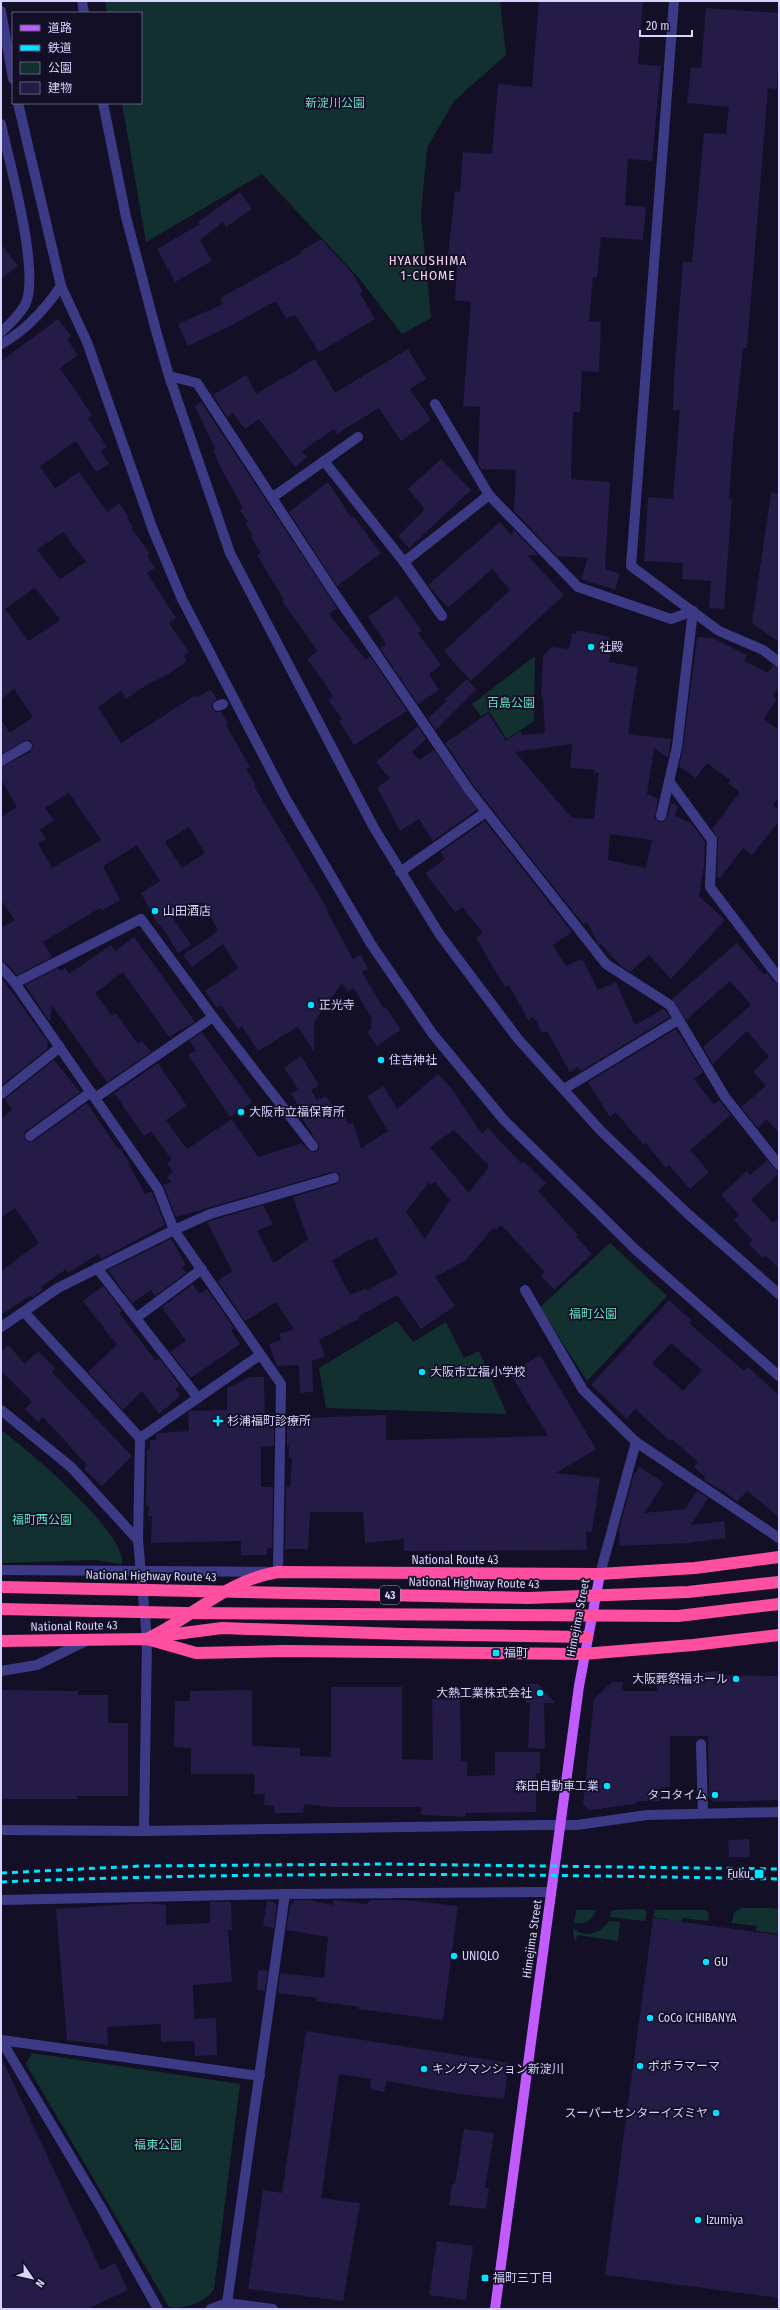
<svg xmlns="http://www.w3.org/2000/svg" width="780" height="2310" viewBox="0 0 780 2310" font-family="'Fira Sans Condensed','Noto Sans JP',sans-serif">
	<style>
		.green { fill: #12302f }
		.building { fill: #241b47; fill-rule: evenodd }
		.lines { fill: none; stroke-linecap: round; stroke-linejoin: round }
		.minor { stroke: #3d3a85; stroke-width: 10 }
		.major { stroke: #c25bff; stroke-width: 10 }
		.highway { stroke: #ff4fa3; stroke-width: 12 }
		.rail { stroke: #00e5ff; stroke-width: 3; stroke-dasharray: 6 5; stroke-linecap: butt }
		.highway-bridge { stroke: #ff4fa3; stroke-width: 12 }
		.poi-dot { fill: #00e5ff; stroke: #130f26; stroke-width: 1.5 }
		.labels { text-anchor: middle; dominant-baseline: central; stroke-width: 3.5; stroke-linejoin: round; paint-order: stroke }
		.shield { fill: #130f26; stroke: #9e99be; stroke-width: 1 }
		.shield-label { font-size: 11px; font-weight: bold; fill: #d9d4ff }
		.park-label { font-size: 12px; fill: #5fe0c0; stroke: #130f26 }
		.poi-label { font-size: 12px; fill: #d9d4ff; stroke: #130f26; text-anchor: start }
		.street-label { font-size: 12px; fill: #d9d4ff; stroke: #130f26 }
		.neighbourhood-label { font-size: 13px; letter-spacing: 1px; fill: #ffd6f0; stroke: #130f26 }
	</style>
	<rect width="100%" height="100%" fill="#130f26"/>
	<g class="green">
		<path d="M105 1H500L506 55 454 101 427 148 421 215 431 318 402 334 358 277 262 174 146 242 122 103H141V13H107Z"/>
		<path d="M535 656 534 721 507 739 489 711 481 716 472 704Z"/>
		<path d="M610 1243 667 1296 587 1381 540 1307Z"/>
		<path d="M397 1321 413 1342 446 1322 464 1358 479 1351 507 1414 326 1408 319 1368Z"/>
		<path d="M1 1430C27 1449 127 1533 122 1564L95 1560 1 1563Z"/>
		<path d="M770 1908 779 1909V1934L756 1931 757 1926 732 1923 734 1912 742 1908Z"/>
		<path d="M644 1909 647 1912 645 1921 610 1917 612 1910Z"/>
		<path d="M576 1910H596C593 1920 585 1925 574 1923Z"/>
		<path d="M655 1910H705L709 1913 708 1921 682 1918 681 1922 653 1917Z"/>
		<path d="M609 1921 620 1922 618 1941 577 1935 576 1941 574 1938 573 1928C585 1939 601 1933 609 1921Z"/>
		<path d="M32 2053 240 2084 214 2289C206 2302 184 2310 169 2307L26 2064Z"/>
	</g>
	<g class="building">
		<path d="M539 1H643L638 64 661 66 652 161 628 159 625 205 646 207 643 240 601 237 597 277H593L589 321 601 322 599 372 582 371 580 412H573L571 479 610 482 605 569 620 574 615 590 581 579 588 558 557 556 514 511 516 470 481 469 478 464 480 407 463 406 471 302 455 300 457 265 447 264 455 191 460 192 463 152 492 154 498 84 532 87Z"/>
		<path d="M706 8 779 13 777 89 768 88 747 348H743L733 442 729 499H732L724 609 709 608 711 581 682 579 683 563 644 561 648 497 673 499 680 410H673L674 376 683 262H692L704 133 726 134 729 107 687 103 691 67 701 68Z"/>
		<path d="M240 192 252 209 226 227 223 222 200 240 212 261 175 282 157 249 200 224 198 222Z"/>
		<path d="M321 239 353 274 363 292 360 293 375 319 319 352 295 315 286 319 276 301 232 325 188 346 178 324 223 304 220 298 302 253 301 251Z"/>
		<path d="M1 244 18 266 1 279Z"/>
		<path d="M58 319 71 336 67 339 78 355 60 368 92 415 88 418 107 447 101 451 109 464 96 472 76 441 40 466 55 488 79 472 107 512 119 503 128 516 127 518 133 527 131 528 150 554 147 556 155 568 147 573 176 618 169 623 189 652 183 656 187 661 169 674 145 686 126 699 121 691 98 707 121 743 196 695 197 697 211 690 217 699 213 702 212 709 217 712H221L228 724 226 725 250 767 246 769 256 785 254 786 328 910 327 911 353 959 361 955 368 969 362 972 384 1009 386 1007 401 1030 377 1046 367 1032 371 1029 372 1019 354 988 347 992 342 983 314 1022V1052L298 1027 258 1051 242 1026 238 1029 221 1005 217 1008 205 991 238 968 223 944 192 967 183 955 218 931 203 902 173 918 191 945 178 953 160 924 158 925 141 893 160 881 137 845 103 866 120 900 102 911 100 908 43 942 52 957 17 975 6 963 1 961V928L15 920 1 900V817L17 807 1 779V767L30 752 33 746 31 741 27 740 1 754V720L10 733 33 717 14 689 1 700V361ZM63 532 86 562 60 579 37 550ZM35 588 60 620 29 641 5 609ZM69 793 101 840 52 868 38 844 46 839 40 830 54 820 45 808ZM189 827 205 853 182 868 165 842Z"/>
		<path d="M408 349 426 379 410 389 431 420 401 441 379 408 337 434 334 429 302 451 307 457 295 467 259 419 245 429 233 413 227 417 213 395 246 375 256 394 315 359 335 393Z"/>
		<path d="M201 402 337 608 329 614 366 660 370 656 407 711 354 745 339 721 342 719 328 700 333 696 307 659 318 651 282 601 284 600 257 555 261 553 250 536 253 535 245 523 248 522 240 510 243 508 221 468 213 450 215 449 195 406Z"/>
		<path d="M441 459 471 490 409 548 398 536 425 509 408 489Z"/>
		<path d="M328 482 351 517 353 516 381 553 337 586 289 512Z"/>
		<path d="M771 493 779 494V642L752 623Z"/>
		<path d="M500 522 512 536 513 529 538 555H527L564 595 471 681 444 651 510 590 492 569 448 608 428 585Z"/>
		<path d="M397 596 422 631 418 633 441 665 429 674 439 690 418 704 380 648 386 644 368 617Z"/>
		<path d="M577 630 610 637 609 641 613 642 609 662 638 667 628 734 671 739 668 758 654 748 647 794 658 799 655 818 659 822H663L667 818 671 803 678 806 675 816 691 823 705 842 704 866 699 896 725 920 671 979 649 955 630 972 620 965 601 944 599 945 587 922 583 924 474 786 445 743 488 713 506 741 520 731 523 735 545 733 543 697H541L543 656 552 647 569 649 572 633 576 634ZM572 744 570 768 595 770 594 773H599L594 819 572 818 515 752ZM610 834 652 840 646 868 608 860Z"/>
		<path d="M697 637 713 638 747 655 744 661 768 673 773 665 779 668V686L773 696 777 699 764 719 779 730V797L773 805 779 810V821L752 855 743 848 720 878 717 876 718 840 712 829 740 792 728 783 730 780 707 763 696 778 679 766 683 748Z"/>
		<path d="M467 679 476 690 436 730 428 718 447 701 445 699Z"/>
		<path d="M418 726 426 739 412 752 419 760 434 750 477 810 433 841 419 819 400 831 377 787 390 779 376 762Z"/>
		<path d="M485 821 572 932 553 945 566 966 582 959 598 990 616 982 635 1025 664 1009 670 1017 581 1071 578 1067 570 1072 547 1031 542 1033 534 1017 528 1020 509 985 505 987 476 938 483 933 462 907 455 912 425 873 445 859 440 852Z"/>
		<path d="M134 937 195 1022 169 1037 123 972 95 993 112 1016 116 1013 138 1044 142 1041 151 1052 107 1082 52 1005 50 1022 25 985 58 968 60 971 65 968 69 974 111 945 115 951Z"/>
		<path d="M737 943 764 975 767 973 774 982 779 984V1133L767 1119 758 1128 741 1107 766 1086 753 1072 769 1057 747 1031 713 1064 703 1047 751 1005 730 981 686 1020 672 999Z"/>
		<path d="M1 977 48 1042 47 1049 1 1086Z"/>
		<path d="M676 1029 703 1072 694 1079 714 1105 719 1100 731 1115 690 1150 709 1172 690 1189 669 1165 666 1168 646 1143 643 1145 616 1112 610 1117 588 1082Z"/>
		<path d="M202 1032 252 1102 230 1117 188 1055 196 1050 189 1041Z"/>
		<path d="M301 1056 319 1085 311 1090 317 1100 326 1096 338 1115 341 1112 349 1124 353 1123 361 1148 388 1131 367 1096 384 1086 397 1109 438 1074 452 1089 482 1134 488 1128 522 1164 524 1162 546 1183 538 1191 578 1235 576 1236 592 1254 554 1290 541 1276 545 1272 501 1225 496 1230 493 1228 466 1260 435 1277 455 1306 421 1329 397 1295 359 1316 360 1318 319 1340 325 1356 312 1361 313 1392 300 1393 299 1365 277 1366 269 1344 281 1340 279 1334 294 1329 276 1302 245 1321 218 1281 232 1271 207 1222 263 1205 273 1224 257 1231 274 1263 308 1239 293 1197 336 1184 340 1179 339 1174 332 1172 176 1217 163 1185 171 1182 167 1176 173 1172 167 1163 172 1160 151 1131 144 1136 114 1093 158 1063 187 1106 166 1120 187 1149 232 1119 258 1157 302 1143 308 1150 314 1152 319 1149V1145L302 1118 305 1116 291 1094 298 1089 284 1068ZM454 1130 489 1166 469 1193 430 1147ZM429 1182 431 1185 435 1182 450 1200 425 1239 406 1212ZM376 1237 398 1274 367 1290 366 1288 350 1295 332 1261 369 1239 370 1241Z"/>
		<path d="M54 1060 80 1092 26 1131 24 1134 25 1139 28 1142 34 1141 87 1103 118 1149 120 1148 130 1164 129 1165 145 1194 152 1192 165 1225 101 1259 98 1254 68 1273 66 1269 41 1287 43 1290 36 1295 33 1298 31 1295 1 1315V1271L39 1243 15 1208 1 1218V1119L12 1110 5 1099Z"/>
		<path d="M767 1160 779 1173 751 1200 773 1223 779 1218V1269L765 1255 762 1258 749 1244 752 1240 734 1220 739 1215 721 1195 747 1171 750 1175Z"/>
		<path d="M171 1239 186 1265 182 1267 186 1273 155 1296 151 1290 132 1303 108 1270Z"/>
		<path d="M193 1284 200 1294 207 1289 234 1328 231 1330 240 1344 191 1378 170 1352 186 1341 162 1307Z"/>
		<path d="M103 1286 122 1311 119 1313 156 1361 160 1359 180 1386 175 1389 180 1396 159 1414 142 1391 123 1410 88 1372 117 1345 83 1301Z"/>
		<path d="M669 1300 692 1321 689 1323 744 1371 748 1367 779 1395V1517L747 1491 737 1502 720 1488 721 1490 704 1480 705 1477 694 1467 698 1462 672 1439 670 1441 635 1409 627 1419 591 1385ZM671 1343 702 1370 683 1391 652 1363Z"/>
		<path d="M8 1345 25 1364 38 1351 55 1368 52 1372 132 1456 102 1486 84 1469 87 1465 43 1417 38 1422 25 1409 32 1402 1 1371V1351Z"/>
		<path d="M540 1355 596 1449 556 1473 600 1478 592 1532 586 1531 587 1550 404 1551V1539L365 1543 363 1512H310L308 1549H285L286 1487H290L292 1459 289 1458V1446H287V1425L302 1423V1418L386 1415V1440L548 1436 510 1373Z"/>
		<path d="M250 1377H264L265 1426H274V1446L261 1447V1487H273L272 1548H267V1555H241V1541L151 1543 152 1516H148L149 1506H146L147 1449H150V1440H156V1435L159 1433 189 1431 188 1412 191 1411 227 1410V1388Z"/>
		<path d="M639 1467 664 1483 644 1513 685 1509 697 1491 708 1498 691 1525 724 1521 726 1538 688 1543 620 1546 619 1529 634 1475Z"/>
		<path d="M719 1671V1675L778 1676 779 1800 714 1802 709 1797 708 1736H670V1787L660 1788V1801H637L636 1804 589 1810 583 1804 594 1699 612 1682H623L622 1691H657L656 1677Z"/>
		<path d="M526 1684H538L555 1703H544L545 1749 528 1748 530 1703H526Z"/>
		<path d="M331 1687H402V1759L433 1760 432 1699H460L461 1761 468 1762 467 1776 495 1775V1752H540V1773H536V1812L465 1813V1817L421 1815 422 1807H331L304 1804 303 1813H274L275 1806 264 1805 265 1794H254L255 1774H191V1748L174 1747 175 1701H190V1691L252 1690V1746L300 1748V1756L331 1757Z"/>
		<path d="M1 1690 78 1691V1695H108V1723H128V1796H78V1799H1Z"/>
		<path d="M749 1839 750 1857H729L728 1840Z"/>
		<path d="M295 1900H309L333 1905V1900L366 1904 371 1900H406L458 1906 443 2020 358 2009 359 2007 317 2001V1998L278 1993 280 1973 324 1978 328 1937 286 1930 290 1906Z"/>
		<path d="M267 1901H272L277 1905 274 1928 263 1926Z"/>
		<path d="M210 1902H231L232 1930H228L232 1982 193 1985 194 2019 216 2018 217 2055 195 2056 194 2041 161 2042V2024L107 2027 108 2045 67 2040 56 1909 148 1903 166 1905V1925L210 1923Z"/>
		<path d="M653 1918 779 1935V2298L605 2275Z"/>
		<path d="M258 1970 268 1971 265 1991 257 1990Z"/>
		<path d="M306 2031 509 2063 504 2099 452 2093 387 2081 384 2092 370 2089 371 2079 339 2074 321 2198 360 2203 343 2301 248 2289 263 2190 282 2193Z"/>
		<path d="M1 2057 101 2270 115 2263 128 2290 87 2309H1Z"/>
		<path d="M464 2129 494 2133 485 2188H489L486 2209 449 2205 452 2184H455Z"/>
		<path d="M437 2241 473 2246 466 2300 429 2295Z"/>
	</g>
	<g class="lines">
		<g class="minor">
			<path d="M82 1 84 13"/>
			<path d="M674 1 631 566 719 631 763 650 779 662"/>
			<path d="M1 11 13 79"/>
			<path d="M18 103 61 286 87 342 153 530 182 599 286 799 371 944 432 1033 503 1119 637 1251 779 1376"/>
			<path d="M103 103 126 217 155 327 169 376 230 553 374 828 440 935 518 1039 601 1131 688 1214 779 1294"/>
			<path d="M1 124C9 161 41 274 25 305 19 315 10 324 1 332"/>
			<path d="M1 344C26 331 45 309 61 286"/>
			<path d="M169 376 197 383 331 588 469 790 606 964 670 1005 725 1097 779 1165"/>
			<path d="M435 404 489 495 578 587 671 619 693 611"/>
			<path d="M324 461 404 562 442 616"/>
			<path d="M273 497 358 437"/>
			<path d="M404 562 489 495"/>
			<path d="M218 706 223 704"/>
			<path d="M1 761 27 746"/>
			<path d="M669 781 712 840 710 887 779 978"/>
			<path d="M661 816 677 747 693 611"/>
			<path d="M400 872 486 812"/>
			<path d="M1 967 15 983 158 1189 174 1230 281 1384 278 1572 1 1570"/>
			<path d="M15 983 141 919 213 1017 313 1146"/>
			<path d="M564 1089 678 1020"/>
			<path d="M1 1094 60 1047"/>
			<path d="M95 1098 213 1017"/>
			<path d="M30 1136 91 1092"/>
			<path d="M97 1268 198 1398"/>
			<path d="M525 1290 583 1390 636 1442 779 1538"/>
			<path d="M24 1312 140 1438"/>
			<path d="M136 1318 202 1269"/>
			<path d="M1 1327 58 1288 174 1230 210 1214 334 1178"/>
			<path d="M1 1410 71 1467 138 1540 147 1639 144 1831"/>
			<path d="M138 1540 140 1438 260 1355"/>
			<path d="M600 1574 636 1442"/>
			<path d="M1 1671 37 1665 88 1640"/>
			<path d="M701 1744 703 1813"/>
			<path d="M1 1830 144 1831 544 1825H577L647 1815 779 1812"/>
			<path d="M1 1900 285 1894 551 1892"/>
			<path d="M1 2040 102 2209 158 2309"/>
			<path d="M1 2040 260 2076"/>
			<path d="M227 2303 285 1894"/>
			<path d="M211 2309 227 2303 273 2309"/>
		</g>
		<path class="major" d="M495 2309 579 1686 600 1574"/>
		<g class="highway">
			<path d="M160 1636 222 1628 402 1634 587 1637"/>
			<path d="M147 1639C194 1617 224 1581 278 1572L600 1574 695 1568 779 1557"/>
			<path d="M1 1641 147 1639 196 1653 285 1651 583 1654 693 1645 779 1635"/>
		</g>
		<g class="rail">
			<path d="M1 1873 141 1866 386 1864 779 1869"/>
			<path d="M1 1882C260 1871 520 1874 779 1879"/>
		</g>
		<g class="highway-bridge">
			<path d="M1 1587 528 1598 688 1592 779 1582"/>
			<path d="M1 1609 186 1613 678 1616 779 1604"/>
		</g>
	</g>
	<g class="poi-dot">
		<circle cx="591" cy="647" r="4"/>
		<circle cx="155" cy="911" r="4"/>
		<circle cx="311" cy="1005" r="4"/>
		<circle cx="381" cy="1060" r="4"/>
		<circle cx="241" cy="1112" r="4"/>
		<circle cx="422" cy="1372" r="4"/>
		<path d="M216 1415h4v4h4v4h-4v4h-4v-4h-4v-4h4z"/>
		<rect x="492" y="1649" width="8" height="8" rx="2"/>
		<circle cx="736" cy="1679" r="4"/>
		<circle cx="540" cy="1693" r="4"/>
		<circle cx="607" cy="1786" r="4"/>
		<circle cx="715" cy="1795" r="4"/>
		<rect x="754" y="1869" width="10" height="10" rx="2"/>
		<circle cx="454" cy="1956" r="4"/>
		<circle cx="706" cy="1962" r="4"/>
		<circle cx="650" cy="2018" r="4"/>
		<circle cx="640" cy="2066" r="4"/>
		<circle cx="424" cy="2069" r="4"/>
		<circle cx="716" cy="2113" r="4"/>
		<circle cx="698" cy="2220" r="4"/>
		<rect x="481" y="2274" width="8" height="8" rx="2"/>
	</g>
	<g class="labels">
		<rect class="shield" x="380" y="1586" width="20" height="18" rx="3"/>
		<g class="shield-label">
			<text x="390" y="1595">43</text>
		</g>
		<g class="park-label">
			<text x="335" y="103">新淀川公園</text>
			<text x="511" y="703">百島公園</text>
			<text x="593" y="1314">福町公園</text>
			<text x="42" y="1520">福町西公園</text>
			<text x="158" y="2145">福東公園</text>
		</g>
		<g class="poi-label">
			<text x="599" y="647">社殿</text>
			<text x="163" y="911">山田酒店</text>
			<text x="319" y="1005">正光寺</text>
			<text x="389" y="1060">住吉神社</text>
			<text x="249" y="1112">大阪市立福保育所</text>
			<text x="430" y="1372">大阪市立福小学校</text>
			<text x="227" y="1421">杉浦福町診療所</text>
			<text x="504" y="1653">福町</text>
			<text x="728" y="1679" text-anchor="end">大阪葬祭福ホール</text>
			<text x="532" y="1693" text-anchor="end">大熱工業株式会社</text>
			<text x="599" y="1786" text-anchor="end">森田自動車工業</text>
			<text x="707" y="1795" text-anchor="end">タコタイム</text>
			<text x="750" y="1874" text-anchor="end">Fuku</text>
			<text x="462" y="1956">UNIQLO</text>
			<text x="714" y="1962">GU</text>
			<text x="658" y="2018">CoCo ICHIBANYA</text>
			<text x="648" y="2066">ポポラマーマ</text>
			<text x="432" y="2069">キングマンション新淀川</text>
			<text x="708" y="2113" text-anchor="end">スーパーセンターイズミヤ</text>
			<text x="706" y="2220">Izumiya</text>
			<text x="493" y="2278">福町三丁目</text>
		</g>
		<g class="street-label">
			<text x="455" y="1560">National Route 43</text>
			<text transform="translate(151 1576) rotate(1)">National Highway Route 43</text>
			<text transform="translate(474 1583) rotate(1)">National Highway Route 43</text>
			<text transform="translate(578 1618) rotate(-79)">Himejima Street</text>
			<text transform="translate(74 1626) rotate(-1)">National Route 43</text>
			<text transform="translate(532 1939) rotate(-82)">Himejima Street</text>
		</g>
		<g class="neighbourhood-label">
			<text x="428" y="260">HYAKUSHIMA<tspan x="428" dy="15">1-CHOME</tspan></text>
		</g>
	</g>
	<rect width="780" height="2310" fill="none" stroke="#d9d4ff" stroke-width="4"/>
	<rect x="12" y="12" width="130" height="92" fill="#130f26" stroke="#625e7d"/>
	<rect x="20" y="25" width="20" height="6" fill="#c25bff" stroke="#625e7d"/>
	<text x="48" y="32" font-size="12" fill="#d9d4ff">道路</text>
	<rect x="20" y="45" width="20" height="6" fill="#00e5ff" stroke="#625e7d"/>
	<text x="48" y="52" font-size="12" fill="#d9d4ff">鉄道</text>
	<rect x="20" y="62" width="20" height="12" fill="#12302f" stroke="#625e7d"/>
	<text x="48" y="72" font-size="12" fill="#d9d4ff">公園</text>
	<rect x="20" y="82" width="20" height="12" fill="#241b47" stroke="#625e7d"/>
	<text x="48" y="92" font-size="12" fill="#d9d4ff">建物</text>
	<g transform="translate(32 2278) rotate(124)" stroke="#130f26" stroke-width="3" paint-order="stroke">
	<path d="M0-3L7 15L0 10L-7 15Z" fill="#d9d4ff"/>
	<text y="-6" font-size="11" font-weight="bold" text-anchor="middle" fill="#d9d4ff">N</text>
	</g>
	<path d="M640 30v6h52v-6" fill="none" stroke="#d9d4ff" stroke-width="2"/>
	<text x="646" y="30" font-size="12" fill="#d9d4ff" stroke="#130f26" stroke-width="3" paint-order="stroke">20 m</text>
</svg>
